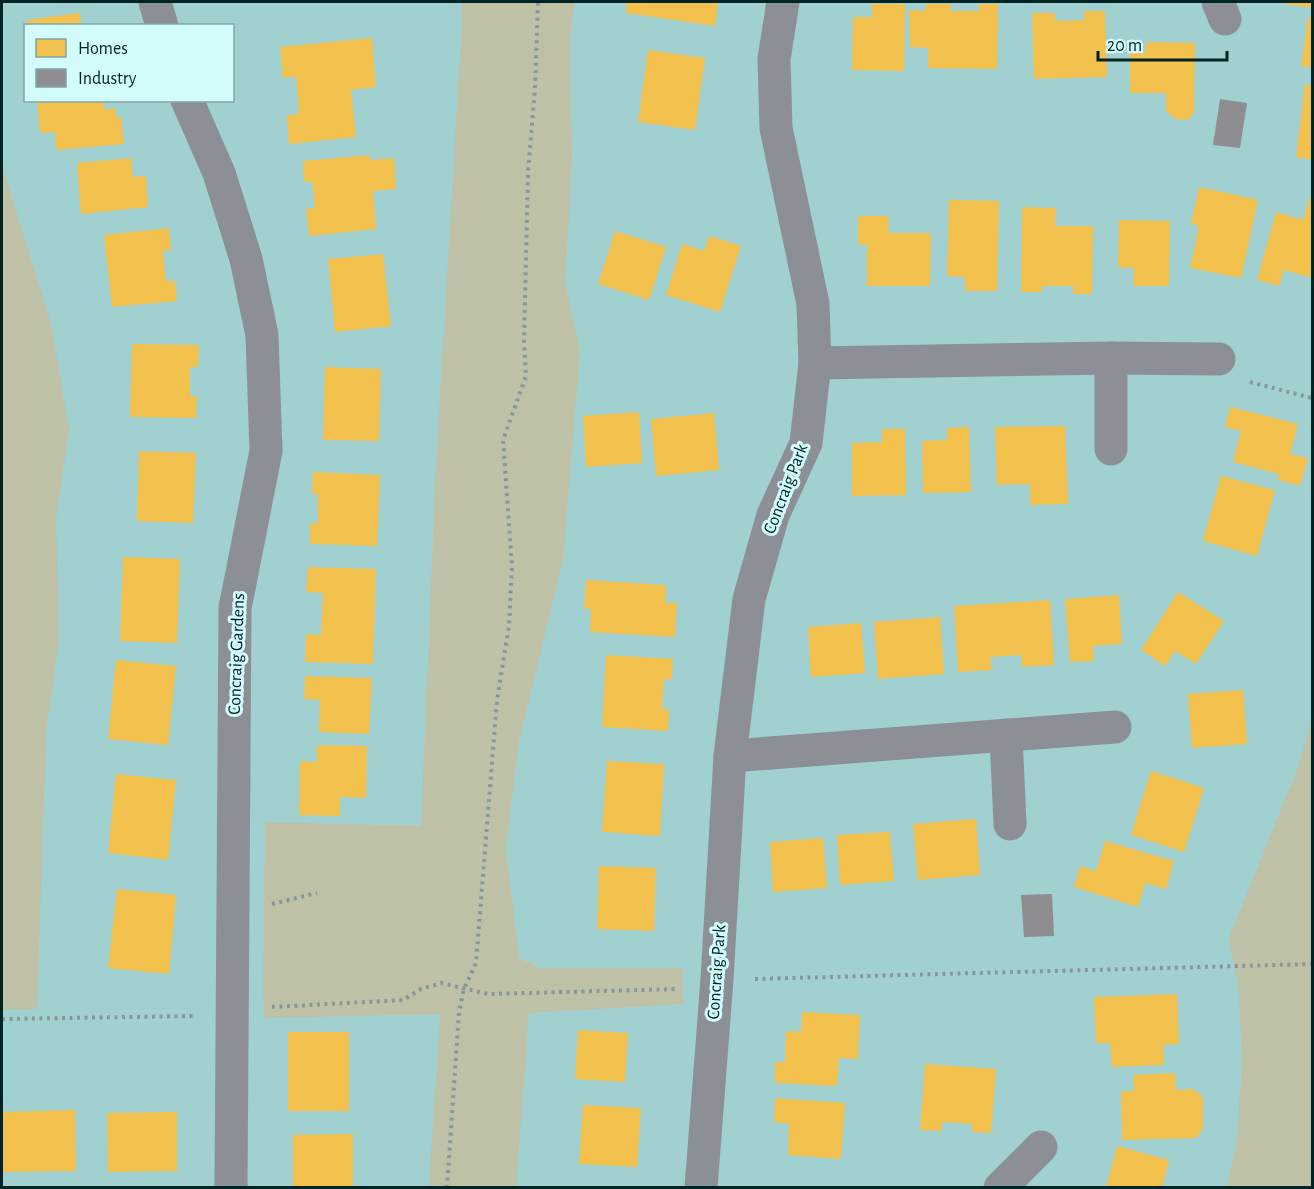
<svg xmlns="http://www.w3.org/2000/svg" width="1314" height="1189" viewBox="0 0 1314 1189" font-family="'Alegreya Sans',sans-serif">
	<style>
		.green { fill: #bfc1a7 }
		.homes { fill: #f2c14e }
		.industry { fill: #8d8d92 }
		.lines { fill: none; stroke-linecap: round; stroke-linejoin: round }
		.path { stroke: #89969a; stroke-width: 4; stroke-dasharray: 3 4.5; stroke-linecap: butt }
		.minor { stroke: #8d8f97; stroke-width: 33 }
		.labels { text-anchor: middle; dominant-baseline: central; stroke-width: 6; stroke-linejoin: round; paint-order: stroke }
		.street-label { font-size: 18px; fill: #002324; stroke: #d3fcfc }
	</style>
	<rect width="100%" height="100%" fill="#a1d0d0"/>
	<g class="green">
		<path d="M461 2H574L570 42 572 160 565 282 580 351 563 559 519 742 506 848 519 958 540 968H683V1004L529 1013 516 1188 429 1187 440 1014 265 1018 263 996 265 822 421 826 436 464 462 20Z"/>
		<path d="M2 166 51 324 69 429 56 519 59 638 46 734 37 1009 2 1010Z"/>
		<path d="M1312 718V1187H1226L1236 1147 1242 1066 1239 992 1229 938 1298 767Z"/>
	</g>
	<g class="homes">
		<path d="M627 2 718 3 715 26 626 13Z"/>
		<path d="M1286 2H1312V8L1285 4Z"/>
		<path d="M872 4H905L904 71 852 70 853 17H872Z"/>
		<path d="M926 4H951L950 11H979V4H998L997 69 928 68V48L910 47 909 10 925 11Z"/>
		<path d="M1084 11H1105L1107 77 1034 79 1032 13H1055V21L1084 20Z"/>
		<path d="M80 13 81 26H28L27 20Z"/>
		<path d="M1308 17 1312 18V68L1301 66Z"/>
		<path d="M372 38 376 87 351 90 356 137 289 144 287 115 299 114 298 96 296 77 283 78 280 47Z"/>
		<path d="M1146 42 1195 43 1194 112 1188 120 1175 119 1166 111V93H1130V52H1145Z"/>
		<path d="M648 50 705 58 695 130 638 122Z"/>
		<path d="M1305 84 1312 85V160L1296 157Z"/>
		<path d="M37 100H104V110L115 108 116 117H121L124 144 56 150 55 132 40 133Z"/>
		<path d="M370 155V160L394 158 396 189 373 191 376 229 309 236 306 209 315 208 314 197 312 182H304L303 161Z"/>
		<path d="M131 158 133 177 146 176 148 207 81 214 77 163Z"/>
		<path d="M1199 187 1258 200 1241 278 1190 268 1199 226 1191 224Z"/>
		<path d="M1309 198 1312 199V278L1284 270 1279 286 1257 280 1276 212 1303 220Z"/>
		<path d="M949 200 999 201 997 291H965V277L947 276Z"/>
		<path d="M1022 207 1056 208 1055 226H1093L1092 294H1073V286H1042V292H1021Z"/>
		<path d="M858 216H888L889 233H931L930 286H867V244L858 245Z"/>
		<path d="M1119 220 1170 221 1169 286H1133L1134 268 1118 267Z"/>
		<path d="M169 228 171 250 163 251 166 281H175L177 301 112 307 104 235Z"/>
		<path d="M615 231 666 247 649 300 598 284Z"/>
		<path d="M709 236 741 246 720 312 666 295 682 244 704 251Z"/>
		<path d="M383 254 391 326 335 332 328 259Z"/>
		<path d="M132 344 199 345 198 367H190V396H197L196 418 130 417Z"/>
		<path d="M325 367 381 369 379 441 323 440Z"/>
		<path d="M1230 407 1298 424 1290 454 1308 458 1300 486 1278 480 1279 474 1233 462 1241 431 1225 427Z"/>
		<path d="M639 412 642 463 586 467 583 416Z"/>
		<path d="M714 413 719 470 656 476 651 419Z"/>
		<path d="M1065 426 1068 504 1030 505V484L997 485 995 427Z"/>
		<path d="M969 427 971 492 923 493 922 441 947 440V428Z"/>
		<path d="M882 429H905L906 495 852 496V443L882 442Z"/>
		<path d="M139 451 196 453 193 523 137 521Z"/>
		<path d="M313 472 380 475 377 546 310 544V523H318V494H312Z"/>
		<path d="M1221 476 1275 490 1257 556 1203 541Z"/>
		<path d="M123 557 180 559 177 643 120 641Z"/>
		<path d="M308 567 376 569 373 664 305 662 306 634 321 635 323 593 306 592Z"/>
		<path d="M586 580 666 585 665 603H677L675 637 590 632 591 609H584Z"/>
		<path d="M1178 592 1224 621 1196 664 1175 651 1165 666 1141 650Z"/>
		<path d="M1119 595 1122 644 1093 646 1094 661 1070 662 1065 599Z"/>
		<path d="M1050 600 1054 665 1022 667 1021 655 990 657 992 670 958 672 954 606Z"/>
		<path d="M940 617 944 674 878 679 874 622Z"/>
		<path d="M861 623 865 673 811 677 808 627Z"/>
		<path d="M606 655 673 659 672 680 664 679 662 709H669L668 731 602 727Z"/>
		<path d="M116 660 176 666 168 745 108 739Z"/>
		<path d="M305 676 372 678 369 734 319 732 320 700 304 699Z"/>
		<path d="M1243 690 1247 744 1192 748 1188 694Z"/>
		<path d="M317 745 367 746 366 798 340 797V816L299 815 300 761 317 762Z"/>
		<path d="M607 761 664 764 660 836 602 832Z"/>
		<path d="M1151 771 1204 788 1184 852 1131 835Z"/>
		<path d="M116 774 176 780 168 860 108 853Z"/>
		<path d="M976 819 980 875 918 880 913 824Z"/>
		<path d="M890 832 894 881 840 885 837 835Z"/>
		<path d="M823 838 827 888 773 892 770 842Z"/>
		<path d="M1105 841 1174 861 1166 889 1145 883 1138 907 1074 887 1080 866 1096 871Z"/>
		<path d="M599 866 656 868 654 931 597 929Z"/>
		<path d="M117 889 176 895 169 974 108 968Z"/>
		<path d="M1177 994 1179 1044 1163 1045 1164 1065 1112 1067 1110 1043H1096L1094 997Z"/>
		<path d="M802 1012 860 1015 858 1059 839 1058 837 1086 775 1083V1062H785L786 1031 801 1032Z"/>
		<path d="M578 1030 628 1033 625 1082 575 1079Z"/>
		<rect x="288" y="1032" width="61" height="79"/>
		<path d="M925 1064 996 1069 991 1133 972 1132V1124L942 1122V1131L920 1130Z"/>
		<path d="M1175 1073 1176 1090 1193 1089 1203 1097V1128L1196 1138 1122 1140 1121 1091H1134L1133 1075Z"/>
		<path d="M775 1098 845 1103 841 1159 788 1155 789 1124 774 1122Z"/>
		<path d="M583 1105 641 1108 637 1167 579 1164Z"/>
		<path d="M75 1110 76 1171 2 1172V1112Z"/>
		<path d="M177 1112V1171L108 1172 107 1113Z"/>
		<path d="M353 1134V1188H293V1135Z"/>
		<path d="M1117 1146 1169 1160 1162 1188H1106Z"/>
	</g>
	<g class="industry">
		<path d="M1220 99 1247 103 1240 148 1213 145Z"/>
		<path d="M1052 894 1054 936 1024 937 1021 895Z"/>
	</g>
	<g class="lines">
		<g class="path">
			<path d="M1250 382 1312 398"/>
			<path d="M272 904 317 893"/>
			<path d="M755 979 1312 964"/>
			<path d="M272 1007 403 1000 421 989 441 983 488 994 679 989"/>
			<path d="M2 1019 193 1016"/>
			<path d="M447 1188 459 1012 464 989 476 963 497 700 509 626 512 567 503 440 526 376 524 342 528 172 535 88 538 2"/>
		</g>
		<g class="minor">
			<path d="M155 2 162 26"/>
			<path d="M1218 2 1225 19"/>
			<path d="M187 100 219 173 246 259 262 335 266 451 235 608 231 1188"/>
			<path d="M815 363 1111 358 1219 359"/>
			<path d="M1111 449V358"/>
			<path d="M1006 735 1010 824"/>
			<path d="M730 756 1115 727"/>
			<path d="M701 1188 717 979 730 756 749 599 773 515 806 443 815 363 813 304 776 128 774 59 783 2"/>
			<path d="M1000 1188 1041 1147"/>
		</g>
	</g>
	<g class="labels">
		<g class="street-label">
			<text transform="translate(786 489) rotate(-69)">Concraig Park</text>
			<text transform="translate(237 654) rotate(-88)">Concraig Gardens</text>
			<text transform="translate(717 972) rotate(-86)">Concraig Park</text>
		</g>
	</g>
	<rect width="1314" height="1189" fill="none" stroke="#002324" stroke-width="6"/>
	<rect x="24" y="24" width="210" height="78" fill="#d3fcfc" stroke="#7fa5a6" stroke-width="1.5"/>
	<rect x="36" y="39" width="30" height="18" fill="#f2c14e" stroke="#7fa5a6" stroke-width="1.5"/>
	<text x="78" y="54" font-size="18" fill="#002324">Homes</text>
	<rect x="36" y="69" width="30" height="18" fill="#8d8d92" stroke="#7fa5a6" stroke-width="1.5"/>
	<text x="78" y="84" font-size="18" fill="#002324">Industry</text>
	<path d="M1098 51v9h129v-9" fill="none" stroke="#002324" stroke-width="3"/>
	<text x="1107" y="51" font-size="18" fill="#002324" stroke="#d3fcfc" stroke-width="4.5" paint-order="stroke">20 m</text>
</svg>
